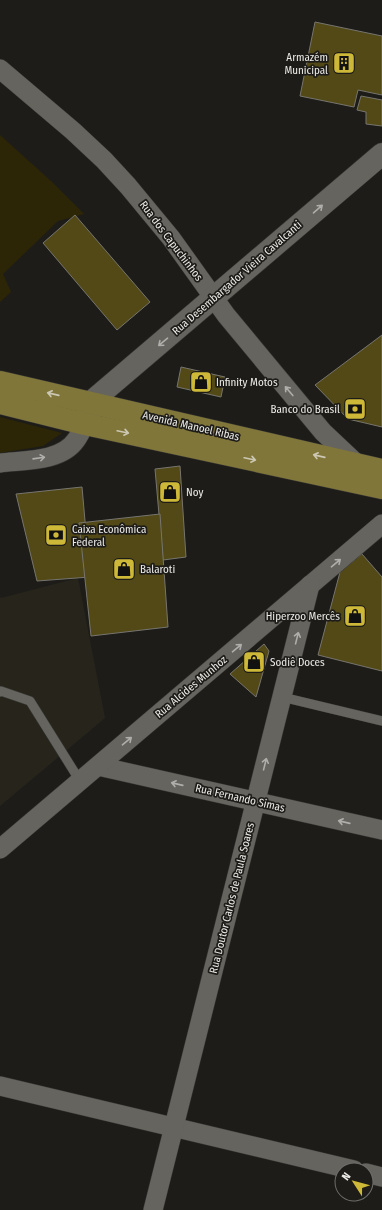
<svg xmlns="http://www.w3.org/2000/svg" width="382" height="1210" viewBox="0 0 382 1210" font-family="'Fira Sans Condensed',sans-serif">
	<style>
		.built { fill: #27251b }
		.green { fill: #2c2606 }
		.building { fill: #524917; stroke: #76756f }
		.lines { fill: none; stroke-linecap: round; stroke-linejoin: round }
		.service-casing { stroke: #393936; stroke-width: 10 }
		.minor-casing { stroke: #393936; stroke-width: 20 }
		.tertiary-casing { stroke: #393936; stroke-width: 23 }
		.primary-casing { stroke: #393936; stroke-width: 23 }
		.service { stroke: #65645f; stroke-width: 9 }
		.minor { stroke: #65645f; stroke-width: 19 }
		.tertiary { stroke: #65645f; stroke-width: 22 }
		.primary { stroke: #80763a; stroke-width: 22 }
		.oneway { stroke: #afaeaa }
		.oneway2 { stroke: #cbc7b3 }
		.labels { text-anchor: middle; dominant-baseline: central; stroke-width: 3.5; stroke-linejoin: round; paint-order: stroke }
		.poi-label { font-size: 11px; fill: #ebeae7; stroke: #1d1c18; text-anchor: start }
		.street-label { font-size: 11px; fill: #ebeae7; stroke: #1d1c18 }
	</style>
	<rect width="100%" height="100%" fill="#1d1c18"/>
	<path class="built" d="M78 578 105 718 0 806V597L1 598Z"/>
	<g class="green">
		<path d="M0 135 52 182 84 214 58 221 3 274 11 292 0 302Z"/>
		<path d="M0 417 62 433 43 446 0 453Z"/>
	</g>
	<g class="building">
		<path d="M315 22 382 36V95L358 90 354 107 300 96Z"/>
		<path d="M361 96 382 100V126L366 124V112L357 110Z"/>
		<path d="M75 215 150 302 117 330 43 243Z"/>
		<path d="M382 335V427L348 419 315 385Z"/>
		<path d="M181 367 225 377 221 397 177 387Z"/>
		<path d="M180 466 186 557 163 560 155 469Z"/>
		<path d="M82 487 90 577 37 581 16 494Z"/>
		<path d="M160 514 168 627 91 636 79 523Z"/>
		<path d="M362 554 382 577V671L318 655 340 572Z"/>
		<path d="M264 644 269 651 256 697 230 674Z"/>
	</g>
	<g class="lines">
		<g class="service-casing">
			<g id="service">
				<path d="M0 692 1 691 30 701 80 781"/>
				<path d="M282 697 382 721"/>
			</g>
		</g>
		<g class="minor-casing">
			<g id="minor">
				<path d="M0 69 73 131 104 160 128 186 171 238 226 315 323 432 357 464"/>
				<path d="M0 463C24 460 61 462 76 440 80 435 82 429 85 424"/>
				<path d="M98 766 382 830"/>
				<path d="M0 849 382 524"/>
				<path d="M0 1086 354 1170"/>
				<path d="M366 1173 382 1177"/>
				<path d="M153 1210 310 585"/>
			</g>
		</g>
		<g class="tertiary-casing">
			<path id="tertiary" d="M87 419 91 402 382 154"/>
		</g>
		<g class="primary-casing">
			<g id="primary">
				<path d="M0 382 382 470"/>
				<path d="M0 403 85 424 382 488"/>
			</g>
		</g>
		<use href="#service" class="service"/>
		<use href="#minor" class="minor"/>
		<use href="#tertiary" class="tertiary"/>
		<use href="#primary" class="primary"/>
	</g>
	<defs><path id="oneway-shaft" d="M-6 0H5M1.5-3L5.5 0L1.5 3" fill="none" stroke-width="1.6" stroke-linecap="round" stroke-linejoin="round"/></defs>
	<g class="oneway">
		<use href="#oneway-shaft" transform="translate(318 209) rotate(-41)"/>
		<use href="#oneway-shaft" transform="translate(163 342) rotate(140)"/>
		<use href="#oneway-shaft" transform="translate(289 391) rotate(-130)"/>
		<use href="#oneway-shaft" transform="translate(39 458) rotate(-8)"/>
		<use href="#oneway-shaft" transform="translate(336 563) rotate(-40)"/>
		<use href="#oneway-shaft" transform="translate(297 638) rotate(-76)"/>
		<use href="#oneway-shaft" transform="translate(237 648) rotate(-40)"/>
		<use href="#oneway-shaft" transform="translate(127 741) rotate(-40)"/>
		<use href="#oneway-shaft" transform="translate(265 764) rotate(-76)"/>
		<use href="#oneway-shaft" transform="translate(177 784) rotate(-167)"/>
		<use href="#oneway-shaft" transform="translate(344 822) rotate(-167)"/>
	</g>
	<g class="oneway2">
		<use href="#oneway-shaft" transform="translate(53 394) rotate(-167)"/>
		<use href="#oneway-shaft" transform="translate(123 432) rotate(12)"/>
		<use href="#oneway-shaft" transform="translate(319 456) rotate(-167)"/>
		<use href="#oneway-shaft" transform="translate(250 459) rotate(12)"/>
	</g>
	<defs>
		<g id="building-square" transform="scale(1.15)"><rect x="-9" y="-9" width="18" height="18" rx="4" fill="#ceb837" stroke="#1d1c18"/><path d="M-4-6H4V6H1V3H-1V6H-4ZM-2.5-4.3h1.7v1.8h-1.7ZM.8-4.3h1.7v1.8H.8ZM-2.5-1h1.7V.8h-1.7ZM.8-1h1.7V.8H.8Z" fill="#111"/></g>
		<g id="shop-square" transform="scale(1.15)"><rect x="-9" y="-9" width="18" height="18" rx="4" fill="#ceb837" stroke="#1d1c18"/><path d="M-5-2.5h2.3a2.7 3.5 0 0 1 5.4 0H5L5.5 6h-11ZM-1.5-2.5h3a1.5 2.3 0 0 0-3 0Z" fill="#111"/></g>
		<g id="bank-square" transform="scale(1.15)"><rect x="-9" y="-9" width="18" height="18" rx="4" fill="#ceb837" stroke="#1d1c18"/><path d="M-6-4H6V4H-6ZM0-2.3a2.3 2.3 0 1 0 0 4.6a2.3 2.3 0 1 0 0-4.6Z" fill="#111"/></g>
	</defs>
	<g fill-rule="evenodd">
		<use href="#building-square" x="344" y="63"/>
		<use href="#shop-square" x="201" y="382"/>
		<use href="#bank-square" x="355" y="409"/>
		<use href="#shop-square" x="170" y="492"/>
		<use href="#bank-square" x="56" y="535"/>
		<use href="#shop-square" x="124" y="569"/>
		<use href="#shop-square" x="355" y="616"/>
		<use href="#shop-square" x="254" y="662"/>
	</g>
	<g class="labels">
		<g class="poi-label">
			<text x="328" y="57" text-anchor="end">Armazém<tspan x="328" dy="13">Municipal</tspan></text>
			<text x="216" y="382">Infinity Motos</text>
			<text x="340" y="409" text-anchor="end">Banco do Brasil</text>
			<text x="186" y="492">Noy</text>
			<text x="72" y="529">Caixa Econômica<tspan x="72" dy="13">Federal</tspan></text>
			<text x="140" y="569">Balaroti</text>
			<text x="340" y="616" text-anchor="end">Hiperzoo Mercês</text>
			<text x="270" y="662">Sodiê Doces</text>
		</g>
		<g class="street-label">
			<text transform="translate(171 241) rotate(53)">Rua dos Capuchinhos</text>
			<text transform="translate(237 278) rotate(-41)">Rua Desembargador Vieira Cavalcanti</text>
			<text transform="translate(191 426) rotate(13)">Avenida Manoel Ribas</text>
			<text transform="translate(191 687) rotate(-40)">Rua Alcides Munhoz</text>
			<text transform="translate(240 798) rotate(13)">Rua Fernando Simas</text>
			<text transform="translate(232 898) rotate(-76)">Rua Doutor Carlos de Paula Soares</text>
		</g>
	</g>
	<g transform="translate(354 1182) rotate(306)"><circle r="19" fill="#1d1c18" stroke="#6f6e6b"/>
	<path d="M0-3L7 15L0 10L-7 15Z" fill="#ceb837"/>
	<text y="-6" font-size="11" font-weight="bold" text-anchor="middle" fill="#ebeae7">N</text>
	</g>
</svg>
